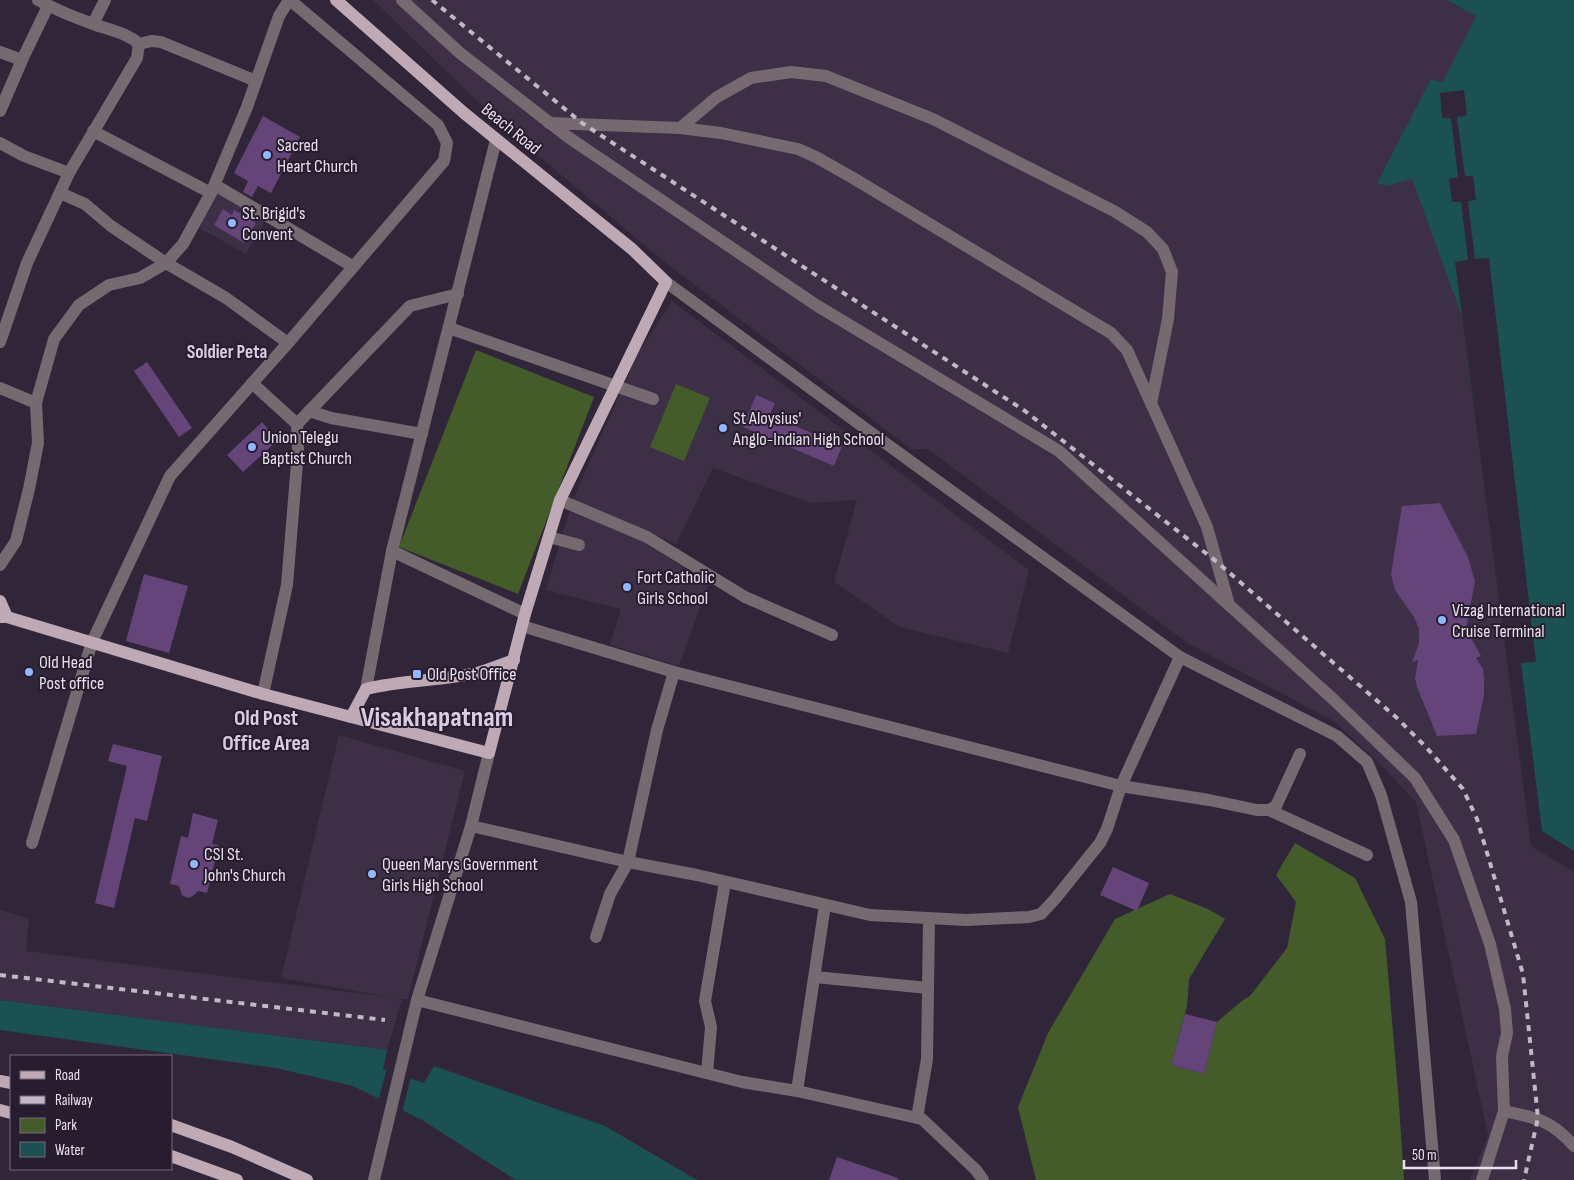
<svg xmlns="http://www.w3.org/2000/svg" width="1574" height="1180" viewBox="0 0 1574 1180" font-family="'Sofia Sans Condensed',sans-serif">
	<style>
		.built { fill: #3c2f46 }
		.green { fill: #435c2a }
		.water { fill: #1c5153 }
		.pier { fill: #312639 }
		.building { fill: #644479 }
		.lines { fill: none; stroke-linecap: round; stroke-linejoin: round }
		.minor { stroke: #756a70; stroke-width: 12 }
		.major { stroke: #bfa9b5; stroke-width: 12 }
		.rail { stroke: #c0b8c6; stroke-width: 4; stroke-dasharray: 6 6; stroke-linecap: butt }
		.poi-dot { fill: #92b7fd; stroke: #271d2e; stroke-width: 2 }
		.labels { text-anchor: middle; dominant-baseline: central; stroke-width: 4; stroke-linejoin: round; paint-order: stroke }
		.street-label { font-size: 18px; fill: #e8e1ed; stroke: #271d2e }
		.poi-label { font-size: 18px; fill: #e8e1ed; stroke: #271d2e; text-anchor: start }
		.neighbourhood-label { font-size: 19px; font-weight: bold; fill: #d9cce4; stroke: #271d2e }
		.district-label { font-size: 22px; font-weight: bold; fill: #d9cce4; stroke: #271d2e }
		.town-label { font-size: 28px; font-weight: bold; fill: #d9cce4; stroke: #271d2e }
	</style>
	<rect width="100%" height="100%" fill="#312639"/>
	<g class="built">
		<path d="M373 0H1447L1476 16 1442 84 1431 79 1387 186 1412 178 1462 317 1531 845 1574 872V1180H1470L1488 1135 1416 802 1383 767 1335 722 1189 644 928 449H911L662 260 503 126Z"/>
		<path d="M217 191 266 219 246 254 199 228Z"/>
		<path d="M672 301 1029 570 1008 653 900 627 834 582 857 500 811 503 713 468 676 544 573 499 638 353Z"/>
		<path d="M570 509 642 540 708 585 679 666 610 645 621 609 546 590Z"/>
		<path d="M339 735 465 771 408 999H402L387 1050 0 1000V910L29 919 26 951 396 998 281 978Z"/>
	</g>
	<g class="green">
		<path d="M476 350 594 397 518 594 399 547Z"/>
		<path d="M676 384 710 398 684 461 650 447Z"/>
		<path d="M1295 843 1355 878 1385 939 1398 1090 1404 1180H1036L1018 1107 1048 1033 1115 919 1170 894 1208 909 1225 919 1189 979 1187 1006 1171 1065 1204 1074 1217 1022 1243 1000 1250 996 1287 948 1296 902 1276 875Z"/>
	</g>
	<g class="water">
		<path d="M1447 0H1574V872L1531 846 1462 317 1412 179 1387 186 1377 183 1431 79 1442 83 1476 16Z"/>
		<path d="M0 1000 387 1050 383 1069 424 1083 434 1066 605 1126 697 1180H516L422 1120 353 1086 276 1068 0 1030Z"/>
	</g>
	<g class="pier">
		<path d="M1464 90 1467 115 1457 117 1465 176H1473L1476 200 1468 201 1475 259 1489 258 1536 662 1521 663 1542 831 1574 851V872L1531 846 1455 262 1468 260 1461 202H1452L1449 179 1458 177 1451 118H1442L1440 93Z"/>
		<path d="M387 1068 411 1076 402 1113 378 1102Z"/>
	</g>
	<g class="building">
		<path d="M263 116 300 137 271 193 258 186 252 197 243 192 248 181 234 173Z"/>
		<path d="M223 209 232 215 234 210 256 223 244 243 214 225Z"/>
		<path d="M147 362 192 428 179 437 134 371Z"/>
		<path d="M756 395 775 403 770 415 842 446 834 466 743 427Z"/>
		<path d="M262 422 278 440 243 472 227 455Z"/>
		<path d="M1440 503 1468 557 1475 581 1467 624 1468 632 1481 656 1476 658 1483 669 1484 677V695L1476 734 1437 736 1417 687 1415 678 1418 660 1412 662 1419 643V629L1414 617 1395 590 1391 574 1402 506Z"/>
		<path d="M144 574 188 586 169 653 126 641Z"/>
		<path d="M113 744 162 756 147 821 135 818 114 908 95 903 127 766 108 761Z"/>
		<path d="M193 813 218 820 212 844 219 845 207 893 198 891 193 896 188 898 182 895 179 886 170 884 181 836 188 838Z"/>
		<path d="M1113 867 1149 883 1137 911 1100 895Z"/>
		<path d="M1185 1014 1217 1022 1204 1074 1171 1065Z"/>
		<path d="M837 1157 898 1178V1180H829Z"/>
	</g>
	<g class="lines">
		<g class="minor">
			<path d="M38 0C56 10 76 18 96 25 110 30 127 33 139 44"/>
			<path d="M402 0 460 53 568 137 816 305 1059 451 1333 699 1415 778 1454 840 1490 944 1505 1009 1507 1033 1502 1056 1504 1111 1482 1180"/>
			<path d="M93 24 105 0"/>
			<path d="M139 44 151 41 161 42 256 81"/>
			<path d="M0 52 22 60"/>
			<path d="M0 111 22 60 48 6"/>
			<path d="M549 123 680 128 721 133 798 149 816 157 853 178 1111 333 1127 350 1207 527 1229 605"/>
			<path d="M680 128 717 97 751 78 791 72 826 76 933 119 1114 211 1147 232 1163 249 1172 272 1168 319 1151 404"/>
			<path d="M93 131 211 193"/>
			<path d="M0 143 24 156 69 173"/>
			<path d="M215 185 352 266"/>
			<path d="M60 193 85 204 111 226 166 263 226 298 288 343"/>
			<path d="M666 282 866 429 1180 657 1337 736 1367 762 1381 795 1411 902 1435 1180"/>
			<path d="M449 328 653 399"/>
			<path d="M0 342 27 263 69 173 137 58 139 44"/>
			<path d="M252 383 297 424 298 451 287 585 263 694"/>
			<path d="M0 388 36 403 38 443 29 489 16 541 0 565"/>
			<path d="M36 403 54 339 79 305 109 285 140 278 166 263 183 244 211 193 247 107 279 16 289 0"/>
			<path d="M309 411 331 418 422 434"/>
			<path d="M297 424 410 306 458 294"/>
			<path d="M560 500 647 537 745 597 832 635"/>
			<path d="M549 537 579 545"/>
			<path d="M392 551 525 614"/>
			<path d="M522 626 674 672 1121 786 1209 800 1257 810H1269L1276 806 1300 754"/>
			<path d="M366 689 392 551 496 140"/>
			<path d="M1269 810 1367 855"/>
			<path d="M471 826 628 862 697 875 870 915 966 920 1029 917 1041 914 1055 899 1100 843 1107 829 1121 786 1180 657"/>
			<path d="M32 843 92 642 170 476 288 343 444 161 447 143 438 125 290 0"/>
			<path d="M596 937 610 894 628 862 657 730 674 672"/>
			<path d="M815 977 928 988"/>
			<path d="M417 1000 742 1082 797 1091 922 1119 976 1170 983 1180"/>
			<path d="M707 1073 711 1027 705 1001 725 882"/>
			<path d="M797 1091 825 905"/>
			<path d="M1504 1111C1537 1118 1551 1120 1574 1146"/>
			<path d="M917 1118 927 1059 929 919"/>
			<path d="M374 1180 417 1000 471 826 489 753"/>
		</g>
		<g class="major">
			<path d="M0 601 7 617"/>
			<path d="M0 617H7L263 694 489 753 525 614 560 500 666 282 632 249 464 113 336 0"/>
			<path d="M351 717 366 689C403 680 440 681 477 673 489 670 502 664 514 660"/>
			<path d="M0 1081 11 1083"/>
			<path d="M0 1110 11 1113"/>
			<path d="M171 1125 232 1147 307 1180"/>
			<path d="M171 1156 237 1180"/>
		</g>
		<g class="rail">
			<path d="M432 0 582 123 1025 411 1217 562 1397 718 1425 746 1463 789 1477 819 1523 974 1538 1118 1524 1180"/>
			<path d="M0 975 385 1020"/>
		</g>
	</g>
	<g class="poi-dot">
		<circle cx="267" cy="155" r="5"/>
		<circle cx="232" cy="223" r="5"/>
		<circle cx="723" cy="428" r="5"/>
		<circle cx="252" cy="447" r="5"/>
		<circle cx="627" cy="587" r="5"/>
		<circle cx="1442" cy="620" r="5"/>
		<circle cx="29" cy="672" r="5"/>
		<rect x="412" y="669" width="10" height="10" rx="2.5"/>
		<circle cx="194" cy="864" r="5"/>
		<circle cx="372" cy="874" r="5"/>
	</g>
	<g class="labels">
		<g class="street-label">
			<text transform="translate(511 129) rotate(39)">Beach Road</text>
		</g>
		<g class="poi-label">
			<text x="277" y="145">Sacred<tspan x="277" dy="21">Heart Church</tspan></text>
			<text x="242" y="213">St. Brigid's<tspan x="242" dy="21">Convent</tspan></text>
			<text x="733" y="418">St Aloysius'<tspan x="733" dy="21">Anglo-Indian High School</tspan></text>
			<text x="262" y="437">Union Telegu<tspan x="262" dy="21">Baptist Church</tspan></text>
			<text x="637" y="577">Fort Catholic<tspan x="637" dy="21">Girls School</tspan></text>
			<text x="1452" y="610">Vizag International<tspan x="1452" dy="21">Cruise Terminal</tspan></text>
			<text x="39" y="662">Old Head<tspan x="39" dy="21">Post office</tspan></text>
			<text x="427" y="674">Old Post Office</text>
			<text x="204" y="854">CSI St.<tspan x="204" dy="21">John's Church</tspan></text>
			<text x="382" y="864">Queen Marys Government<tspan x="382" dy="21">Girls High School</tspan></text>
		</g>
		<g class="neighbourhood-label">
			<text x="227" y="352">Soldier Peta</text>
		</g>
		<g class="district-label">
			<text x="266" y="718">Old Post<tspan x="266" dy="25">Office Area</tspan></text>
		</g>
		<g class="town-label">
			<text x="437" y="717">Visakhapatnam</text>
		</g>
	</g>
	<rect x="10" y="1055" width="162" height="115" fill="#271d2e" stroke="#746b7a"/>
	<rect x="20" y="1071" width="25" height="8" fill="#bfa9b5" stroke="#746b7a"/>
	<text x="55" y="1080" font-size="15" fill="#e8e1ed">Road</text>
	<rect x="20" y="1096" width="25" height="8" fill="#c0b8c6" stroke="#746b7a"/>
	<text x="55" y="1105" font-size="15" fill="#e8e1ed">Railway</text>
	<rect x="20" y="1118" width="25" height="15" fill="#435c2a" stroke="#746b7a"/>
	<text x="55" y="1130" font-size="15" fill="#e8e1ed">Park</text>
	<rect x="20" y="1142" width="25" height="15" fill="#1c5153" stroke="#746b7a"/>
	<text x="55" y="1155" font-size="15" fill="#e8e1ed">Water</text>
	<path d="M1404 1160v8h112v-8" fill="none" stroke="#e8e1ed" stroke-width="2.5"/>
	<text x="1412" y="1160" font-size="15" fill="#e8e1ed" stroke="#271d2e" stroke-width="4" paint-order="stroke">50 m</text>
</svg>
